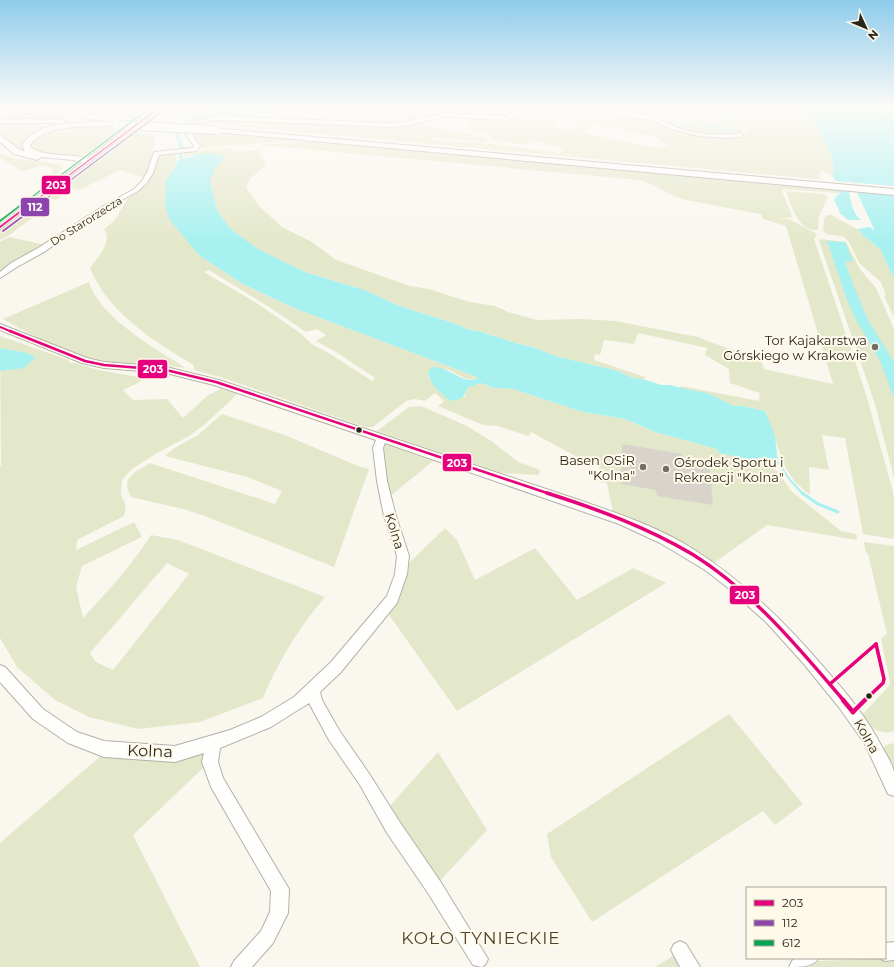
<svg xmlns="http://www.w3.org/2000/svg" width="894" height="967" viewBox="0 0 894 967" font-family="Montserrat,sans-serif">
	<style>
		.green { fill: #e4e8ca; fill-rule: evenodd }
		.water { fill: #a7f1f0 }
		.pier { fill: #faf7ef }
		.lines { fill: none; stroke-linecap: round; stroke-linejoin: round }
		.stream-far2 { stroke: #a7f1f0; stroke-width: 1.5 }
		.stream-far1 { stroke: #a7f1f0; stroke-width: 2 }
		.stream { stroke: #a7f1f0; stroke-width: 3 }
		.canal { fill: #a7f1f0; fill-rule: evenodd }
		.ferry { stroke: #1b2f30; stroke-width: 1; stroke-dasharray: 2.5 2; stroke-linecap: butt }
		.building { fill: #d8d4cc }
		.minor-casing { stroke: #b4b1a9; stroke-width: 2 }
		.highway-casing { stroke: #b4b1a9; stroke-width: 2 }
		.minor { fill: #fefefd; fill-rule: evenodd }
		.highway { fill: #fefefd; fill-rule: evenodd }
		.highway-bridge-casing { stroke: #b4b1a9; stroke-width: 10; stroke-linecap: butt }
		.highway-bridge { stroke: #fefefd; stroke-width: 8 }
		.bus-1-far4-casing { stroke: #fff9ea; stroke-width: 3 }
		.bus-1-far3-casing { stroke: #fff9ea; stroke-width: 4 }
		.bus-1-far2-casing { stroke: #fff9ea; stroke-width: 5 }
		.bus-1-far1-casing { stroke: #fff9ea; stroke-width: 6 }
		.bus-1-casing { stroke: #fff9ea; stroke-width: 8 }
		.bus-2-far1-casing { stroke: #fff9ea; stroke-width: 3 }
		.bus-2-casing { stroke: #fff9ea; stroke-width: 4 }
		.bus-3-far1-casing { stroke: #fff9ea; stroke-width: 3 }
		.bus-3-casing { stroke: #fff9ea; stroke-width: 4 }
		.bus-1-far4 { stroke: #e5007d; stroke-width: 1.5 }
		.bus-1-far3 { stroke: #e5007d; stroke-width: 2 }
		.bus-1-far2 { stroke: #e5007d; stroke-width: 2.5 }
		.bus-1-far1 { stroke: #e5007d; stroke-width: 3.5 }
		.bus-1 { stroke: #e5007d; stroke-width: 4.5 }
		.bus-2-far1 { stroke: #8e44ad; stroke-width: 1.5 }
		.bus-2 { stroke: #8e44ad; stroke-width: 2 }
		.bus-3-far1 { stroke: #00a651; stroke-width: 1.5 }
		.bus-3 { stroke: #00a651; stroke-width: 2 }
		.poi-dot { fill: #726f66; stroke: #fff9ea; stroke-width: 1.5 }
		.bus-dot { fill: #29261c; stroke: #fff9ea; stroke-width: 1.5 }
		.labels { text-anchor: middle; dominant-baseline: central; stroke-width: 4; stroke-linejoin: round; paint-order: stroke }
		.far-street-label { font-size: 11px; fill: #29261c; stroke: #fff9ea }
		.poi-label { font-size: 13px; fill: #29261c; stroke: #fff9ea; text-anchor: end }
		.street-label { font-size: 13px; fill: #29261c; stroke: #fff9ea }
		.near-street-label { font-size: 16px; fill: #29261c; stroke: #fff9ea }
		.near-neighbourhood-label { font-size: 17px; letter-spacing: 1px; fill: #4c442f; stroke: #fff9ea }
		.line-badge { stroke: #fff9ea; stroke-width: 1.5 }
		.badge-label { font-size: 11px; text-anchor: middle; font-weight: bold; fill: #fff }
	</style>
	<rect width="100%" height="100%" fill="#faf7ef"/>
	<g class="green">
		<path d="M47 107H78L90 119 0 120V118Z"/>
		<path d="M82 107H155L138 120 99 118 81 112Z"/>
		<path d="M163 107H223L224 108 188 120H187L190 116 179 117 174 121 146 120Z"/>
		<path d="M268 107H288L277 118 354 121 353 124 203 119 197 123 190 122C198 119 206 116 214 115 231 112 256 123 268 107Z"/>
		<path d="M356 107H366L371 115 382 123 355 124 357 117Z"/>
		<path d="M368 107H413L428 117C407 123 380 133 368 107Z"/>
		<path d="M527 107 589 110 651 118 682 132 734 137 743 135 747 132 731 107H809C814 125 840 159 832 176L821 170 820 174 830 178 818 174V176L823 180 816 179 212 124 219 119 267 123V121L396 126 398 128 416 123 489 139 494 135 466 128 473 124 466 122 474 117 514 118 520 111ZM568 113 583 116 569 130 553 127ZM593 124 652 136 667 144 663 149 583 133ZM434 138 485 142 489 139 523 145 530 140 565 148 560 153 493 144 434 140Z"/>
		<path d="M567 107H728L743 131C734 141 689 133 677 128 669 124 663 119 654 117Z"/>
		<path d="M0 125H66L27 140 29 153 18 150 0 135Z"/>
		<path d="M83 126 127 128C116 135 106 146 94 151 81 157 40 157 30 146 35 129 69 127 83 126Z"/>
		<path d="M191 131 301 140 201 148 198 147V144L190 135Z"/>
		<path d="M131 133 156 135 148 173 144 177 120 170 79 190 71 188 56 200 47 198 46 196 59 188 127 135Z"/>
		<path d="M312 141 840 189 841 192 838 193 783 189 782 191 792 216 791 218H781L686 200C669 196 656 184 639 180L260 145Z"/>
		<path d="M232 148 233 152 260 150V158L266 162 265 165 250 179 246 187 260 207 282 227 312 242 336 260 410 286 429 289 469 302 495 306 508 312 537 320 582 319 615 321 698 337 718 345 760 358 764 369 833 384 786 226 763 219 761 214 791 220 817 234 814 239 865 391 892 488 894 499V539L863 534 845 438 822 435 829 470 809 467 810 495 795 482 785 467 765 411 743 406H734L710 394 680 388 681 386 759 401 760 393 730 383 729 369 705 355 707 348 638 333 634 344 604 340 600 355 595 354 594 360 645 377 644 380 630 377 618 371 555 356 536 348 512 342 483 332 467 329 459 325 397 305 367 291 305 272 258 249 243 238 230 228 217 210 210 181 215 169 223 160 199 154 183 157 186 152Z"/>
		<path d="M0 153 17 159 59 164 63 168 51 179 53 169 44 165 22 171 0 158Z"/>
		<path d="M176 153C178 170 167 174 166 188L199 255 243 284 294 308 477 377V379C464 383 456 370 444 369 439 369 433 370 428 371L429 378 441 393 465 397 467 388 481 383 494 388 513 389 583 412 625 419 655 432 717 449 719 453 768 461 769 466 777 471 792 492 841 531 856 534 857 540 767 525 711 565 613 513 607 483 599 482V466L588 463 531 432 529 436 497 426 483 425 438 406 444 401 435 393 425 401 415 399 406 401 373 427H366L220 377 194 370V366L192 364C152 340 108 312 90 268 98 256 113 243 104 229L115 220 128 198 144 186 149 180 156 158 166 154ZM209 270 269 307 306 332 317 329 326 335 316 341 336 352 375 378 372 381 327 352 313 345 300 333 258 304 204 272Z"/>
		<path d="M786 191 825 194 828 197 819 216 818 230C798 232 791 205 786 191Z"/>
		<path d="M45 202 52 203 8 236 0 240V230L37 205Z"/>
		<path d="M827 215H831L857 229 862 233 861 234 880 249 894 278V317L884 296 886 295 881 282 859 263 849 242 844 237 827 234 823 231 824 218Z"/>
		<path d="M9 237 45 245 0 271V242Z"/>
		<path d="M820 239 846 242 860 269 876 288 894 329V478L875 404 819 241Z"/>
		<path d="M89 282C97 314 153 348 180 364L185 368C158 364 131 365 105 361 69 355 34 337 3 319Z"/>
		<path d="M0 336 66 359 71 363H76L98 370 138 377 142 381 123 390 133 400 167 399 183 418 207 396 220 389 237 394 227 404 204 425 189 436 159 452 132 469 122 480 121 495 126 506 124 516 77 540 76 550 134 522 142 537 82 566 76 587 83 618C107 592 132 565 151 535L178 540 325 597C299 627 278 662 263 698L200 722 138 729 89 717 55 700 17 667 0 638V466L1 465ZM167 563 189 574 113 670 96 662 90 653Z"/>
		<path d="M421 406 467 426 493 442 518 462 540 470 539 475 501 473 377 431 409 407Z"/>
		<path d="M222 414 287 436 358 466 369 469 334 567 205 516 183 509 131 497C120 477 134 473 150 463L275 504 282 491 247 477 165 456 173 449 198 435Z"/>
		<path d="M384 445H388L433 461 389 497 383 447Z"/>
		<path d="M445 528 457 540 475 580 535 548 577 600 633 568 666 583 457 711 387 612 406 566Z"/>
		<path d="M864 542 894 546V731C881 736 866 727 862 715L889 686 890 682 881 639 887 634 868 554 866 553Z"/>
		<path d="M729 714 803 804 775 825 763 811 592 922 551 857 547 834Z"/>
		<path d="M894 743V778L881 751 886 745Z"/>
		<path d="M206 751V765L133 835 200 967H0V843L103 754Z"/>
		<path d="M438 752 487 830 437 884 388 808Z"/>
		<path d="M676 954 684 967H655Z"/>
		<path d="M894 956V967H809L818 961 885 958Z"/>
	</g>
	<g class="water">
		<path d="M226 107H268C257 122 231 114 215 114L214 112Z"/>
		<path d="M809 107H894V119L876 108 894 120V278L880 249 860 233H862L857 229 870 227 875 231 852 182H846C852 195 849 210 861 220H848L843 215H841L834 200 836 196 841 192 836 181 832 176C840 159 814 125 809 107Z"/>
		<path d="M211 153 224 157 223 160 215 169 210 181 217 210 230 228 243 238 258 249 305 272 367 291 397 305 459 325 467 329 482 332 512 342 536 348 555 356 618 371 630 377 650 381 661 385H669L710 394 734 406H743L765 411 775 436 778 462 764 460V462L719 453 717 449 655 432 625 419 583 412 513 389 494 388 481 383 467 388C464 399 461 399 450 401 441 393 429 384 428 371L433 367C438 367 442 368 446 370 456 374 466 383 477 379V377L294 308 243 284 215 266 199 255 169 219 165 206 166 181 175 167 177 161 199 154Z"/>
		<path d="M827 241 845 242 853 261 845 262 853 284 868 320 894 362V398L880 361 855 318 847 300Z"/>
		<path d="M0 348 27 353 36 357 24 368 0 371Z"/>
	</g>
	<path class="pier" d="M834 181 894 186V194L854 190 850 184 852 190 838 189Z"/>
	<g class="lines">
		<path class="stream-far2" d="M678 126 702 125 734 131 720 107"/>
		<path class="stream-far1" d="M778 462 790 480 803 494"/>
		<path class="stream" d="M802 493 818 504 838 512"/>
		<path class="canal" d="M215 112 217 114 192 121 178 133 183 146V159L179 160V146L174 132 188 119Z"/>
		<path class="ferry" d="M886 107 894 114"/>
	</g>
	<path class="building" d="M622 444 682 454V459L709 463 713 505 657 496 656 490 621 484Z"/>
	<g class="lines">
		<g class="minor-casing">
			<g id="minor">
				<path d="M156 107H162L0 229V224Z"/>
				<path d="M520 107H526L515 117 509 120 445 117 404 126 388 127 219 120C207 120 199 124 191 133L200 146 196 151 159 155 153 173 146 184 138 191 106 209 44 252 17 267 0 278V272L11 263 38 248 102 207 134 189 141 182 147 173 154 152 192 148 194 146 185 133C194 122 205 117 219 116L388 123 404 122 445 113 508 116Z"/>
				<path d="M554 107C586 107 619 109 651 116 660 118 668 124 676 127 696 135 720 136 740 133L743 135 740 137 726 138 699 136 674 130 651 120Z"/>
				<path d="M0 324 87 358 104 362 166 367 219 380 585 502C622 515 660 528 693 549 745 582 788 625 827 671 848 695 868 719 882 747 886 754 892 763 894 772 894 779 894 788 894 796L888 794 865 744 838 706 803 663 767 623 727 587 705 570 660 543 619 524 385 443 383 448 387 481 396 516 409 556 407 574 397 603 341 672 320 692 322 700 339 730 370 775 399 821 440 881 488 959 485 965 482 967 473 965 428 893 387 833 360 785 329 740 309 703 271 727 220 748 218 762 223 778 289 889 288 913 273 943 252 967H231L234 961 261 931 270 912 271 891 211 787 202 762 204 753 175 762 104 757 68 743 33 719 0 682V665L5 667 43 709 77 732 104 741 175 746 230 730 261 717 294 697 331 662 387 596 395 574 397 556 384 516 377 481 373 448 376 440 214 385 166 373 104 368 82 363 0 330Z"/>
				<path d="M680 941 686 944 700 967H680L671 950 674 944Z"/>
				<path d="M894 942V960L885 961 879 958H885V943Z"/>
				<path d="M795 958H819C813 967 802 967 789 967L792 961Z"/>
			</g>
		</g>
		<g class="highway-casing">
			<g id="highway">
				<path d="M33 107H48L16 116 12 114 13 112Z"/>
				<path d="M75 107H83L82 111 85 113 104 117 105 119 101 121 79 117 74 111Z"/>
				<path d="M0 119H63L67 121 63 123H0Z"/>
				<path d="M91 122H112L116 124 112 126C88 127 46 123 30 145L31 148C49 158 72 153 91 159L92 161 88 164 73 160 41 157 37 160 14 154 0 142V135L20 150 25 151 22 145C37 123 66 123 91 122Z"/>
				<path d="M213 128 894 189V195L216 132H213Z"/>
			</g>
		</g>
		<use href="#minor" class="minor"/>
		<use href="#highway" class="highway"/>
		<g class="highway-bridge-casing">
			<path id="highway-bridge" d="M117 125 216 130"/>
		</g>
		<use href="#highway-bridge" class="highway-bridge"/>
		<g class="bus-1-far4-casing">
			<path id="bus-1-far4" d="M28 206 160 107"/>
		</g>
		<g class="bus-1-far3-casing">
			<g id="bus-1-far3">
				<path d="M0 227 29 205"/>
				<path d="M0 327 12 332"/>
			</g>
		</g>
		<g class="bus-1-far2-casing">
			<path id="bus-1-far2" d="M10 331 85 361 104 365 166 370 216 382 550 494"/>
		</g>
		<g class="bus-1-far1-casing">
			<g id="bus-1-far1">
				<path d="M547 493C597 509 646 527 692 554 752 591 799 648 844 701"/>
				<path d="M830 684 876 644"/>
				<path d="M864 701 883 683 884 679 876 644"/>
			</g>
		</g>
		<g class="bus-1-casing">
			<g id="bus-1">
				<path d="M843 700 853 712"/>
				<path d="M853 712 865 700"/>
			</g>
		</g>
		<g class="bus-2-far1-casing">
			<path id="bus-2-far1" d="M36 206 163 111"/>
		</g>
		<g class="bus-2-casing">
			<path id="bus-2" d="M3 231 38 205"/>
		</g>
		<g class="bus-3-far1-casing">
			<path id="bus-3-far1" d="M20 206 151 107"/>
		</g>
		<g class="bus-3-casing">
			<path id="bus-3" d="M0 221 21 205"/>
		</g>
		<use href="#bus-1-far4" class="bus-1-far4"/>
		<use href="#bus-1-far3" class="bus-1-far3"/>
		<use href="#bus-1-far2" class="bus-1-far2"/>
		<use href="#bus-1-far1" class="bus-1-far1"/>
		<use href="#bus-1" class="bus-1"/>
		<use href="#bus-2-far1" class="bus-2-far1"/>
		<use href="#bus-2" class="bus-2"/>
		<use href="#bus-3-far1" class="bus-3-far1"/>
		<use href="#bus-3" class="bus-3"/>
	</g>
	<linearGradient id="sky" x2="0" y2="1"><stop stop-color="#8ecceb"/><stop offset="0.44" stop-color="#fdfbf8"/><stop offset="1" stop-color="#fdfbf8" stop-opacity="0"/></linearGradient>
	<rect width="894" height="243" fill="url(#sky)"/>
	<g class="poi-dot">
		<circle cx="875" cy="347" r="4"/>
		<circle cx="643" cy="467" r="4"/>
		<circle cx="666" cy="469" r="4"/>
	</g>
	<g class="bus-dot">
		<circle cx="359" cy="430" r="3.5"/>
		<circle cx="869" cy="696" r="3.5"/>
	</g>
	<g class="labels">
		<g class="far-street-label">
			<text transform="translate(86 221) rotate(-32)">Do Starorzecza</text>
		</g>
		<g class="poi-label">
			<text x="867" y="340">Tor Kajakarstwa<tspan x="867" dy="15">Górskiego w Krakowie</tspan></text>
			<text x="635" y="460">Basen OSiR<tspan x="635" dy="15">"Kolna"</tspan></text>
			<text x="674" y="462" text-anchor="start">Ośrodek Sportu i<tspan x="674" dy="15">Rekreacji "Kolna"</tspan></text>
		</g>
		<g class="street-label">
			<text transform="translate(395 531) rotate(73)">Kolna</text>
			<text transform="translate(867 736) rotate(60)">Kolna</text>
		</g>
		<g class="near-street-label">
			<text transform="translate(150 751) rotate(2)">Kolna</text>
		</g>
		<g class="near-neighbourhood-label">
			<text x="481" y="938">KOŁO TYNIECKIE</text>
		</g>
	</g>
	<g class="line-badge">
		<rect x="41" y="175" width="30" height="20" rx="4" fill="#e5007d"/>
		<rect x="20" y="197" width="30" height="20" rx="4" fill="#8e44ad"/>
		<rect x="137" y="359" width="31" height="20" rx="4" fill="#e5007d"/>
		<rect x="442" y="453" width="30" height="19" rx="4" fill="#e5007d"/>
		<rect x="729" y="585" width="31" height="20" rx="4" fill="#e5007d"/>
	</g>
	<g class="badge-label">
		<text x="56" y="189">203</text>
		<text x="35" y="211">112</text>
		<text x="153" y="373">203</text>
		<text x="457" y="467">203</text>
		<text x="745" y="599">203</text>
	</g>
	<rect x="746" y="887" width="140" height="72" fill="#fff9ea" stroke="#a9a598"/>
	<rect x="754" y="900" width="20" height="6" fill="#e5007d" stroke="#a9a598"/>
	<text x="782" y="907" font-size="12" fill="#29261c">203</text>
	<rect x="754" y="920" width="20" height="6" fill="#8e44ad" stroke="#a9a598"/>
	<text x="782" y="927" font-size="12" fill="#29261c">112</text>
	<rect x="754" y="940" width="20" height="6" fill="#00a651" stroke="#a9a598"/>
	<text x="782" y="947" font-size="12" fill="#29261c">612</text>
	<g transform="translate(866 28) rotate(134)" stroke="#fff9ea" stroke-width="3" paint-order="stroke">
	<path d="M0-3L7 15L0 10L-7 15Z" fill="#29261c"/>
	<text y="-6" font-size="11" font-weight="bold" text-anchor="middle" fill="#29261c">N</text>
	</g>
</svg>
